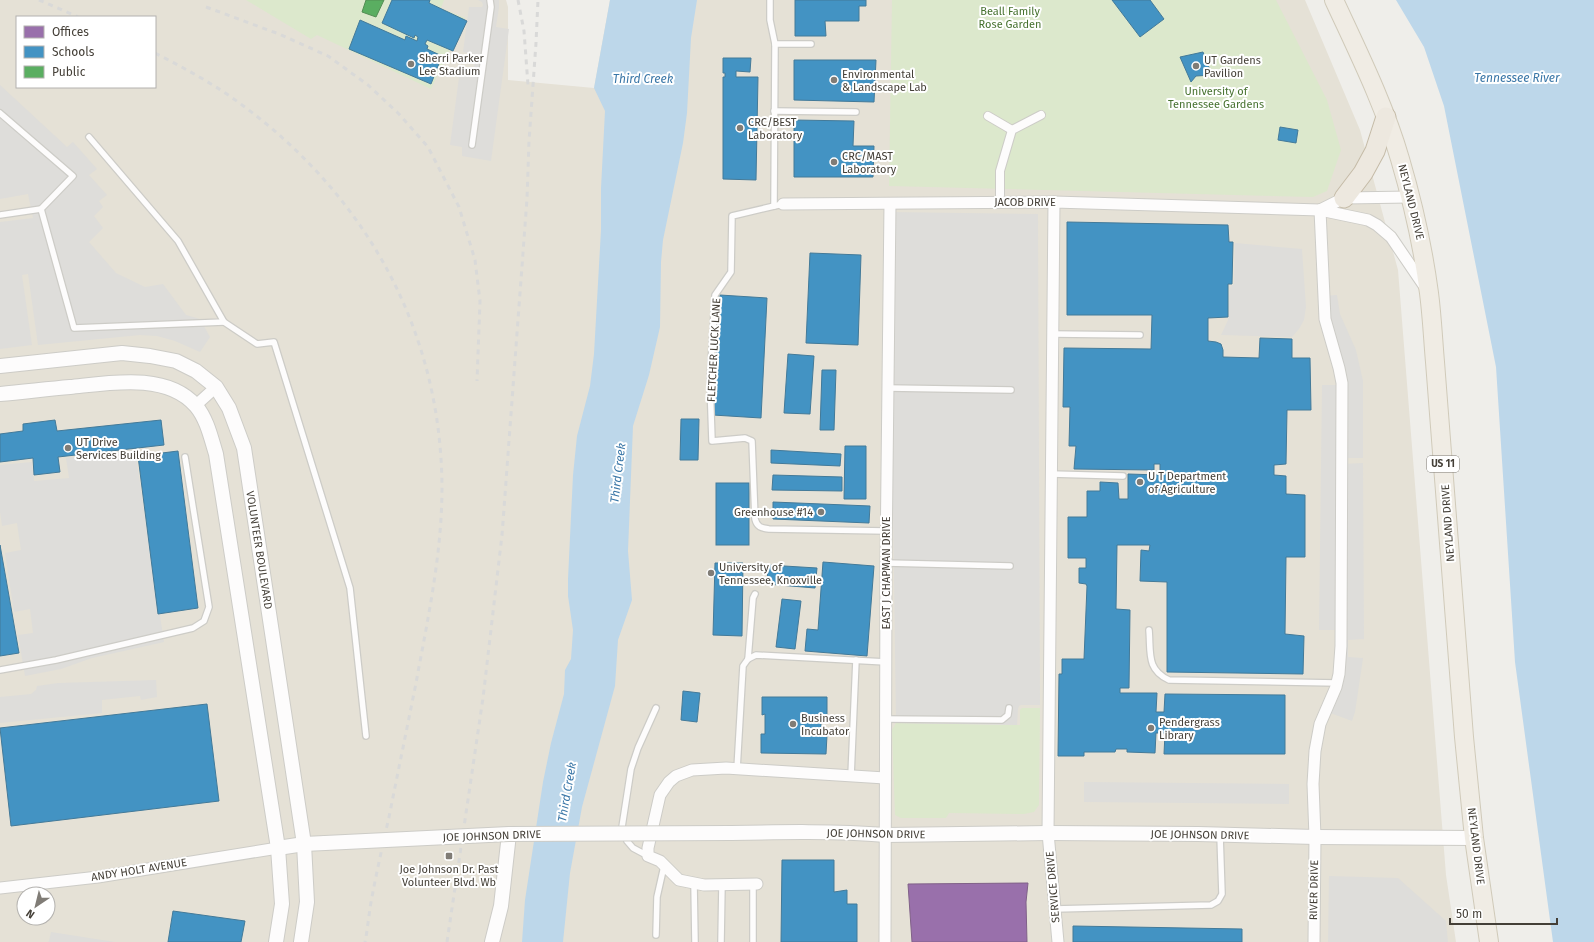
<svg xmlns="http://www.w3.org/2000/svg" width="1594" height="942" viewBox="0 0 1594 942" font-family="'Fira Sans',sans-serif">
	<style>
		.education { fill: #e5e1d6; fill-rule: evenodd }
		.green { fill: #dce8cc }
		.parking { fill: #deddda }
		.water { fill: #bdd7ea }
		.offices { fill: #9970ab; stroke: #806188 }
		.schools { fill: #4393c3; stroke: #437a99 }
		.public { fill: #5aae61; stroke: #538d54 }
		.lines { fill: none; stroke-linecap: round; stroke-linejoin: round }
		.service-casing { stroke: #cdccc7; stroke-width: 8 }
		.pedestrian-casing { stroke: #cdccc7; stroke-width: 10 }
		.minor-casing { stroke: #cdccc7; stroke-width: 13 }
		.tertiary-casing { stroke: #cdccc7; stroke-width: 16 }
		.primary-casing { stroke: #d0cab9; stroke-width: 20 }
		.trunk-casing { stroke: #c5bba7; stroke-width: 21 }
		.service { stroke: #fdfcfc; stroke-width: 5.5 }
		.pedestrian { stroke: #fdfcfc; stroke-width: 8 }
		.minor { stroke: #fdfcfc; stroke-width: 11 }
		.tertiary { stroke: #fdfcfc; stroke-width: 14 }
		.primary { stroke: #f0ece4; stroke-width: 18 }
		.trunk { stroke: #ede8df; stroke-width: 19 }
		.rail { stroke: #d9d9d8; stroke-width: 3; stroke-dasharray: 5 5; stroke-linecap: butt }
		.tertiary-bridge-casing { stroke: #cdccc7; stroke-width: 16; stroke-linecap: butt }
		.tertiary-bridge { stroke: #fdfcfc; stroke-width: 14 }
		.poi-dot { fill: #807c76; stroke: #fff; stroke-width: 1.5 }
		.labels { text-anchor: middle; dominant-baseline: central; stroke-width: 4; stroke-linejoin: round; paint-order: stroke }
		.shield { fill: #fff; stroke: #7c7973; stroke-width: 1 }
		.shield-label { font-size: 10px; font-weight: bold; fill: #443f37 }
		.park-label { font-size: 11px; fill: #46712f; stroke: #fff }
		.poi-label { font-size: 11px; fill: #443f37; stroke: #fff; text-anchor: start }
		.street-label { font-size: 11px; fill: #443f37; stroke: #fff }
		.water-label { font-size: 12px; font-style: italic; fill: #3976a7; stroke: #fff }
	</style>
	<rect width="100%" height="100%" fill="#efeeea"/>
	<path class="education" d="M0 0H506L508 7V80L594 88 610 0H1305L1360 130 1398 270 1446 875 1456 942H0ZM17 17H155V87H17ZM24 894H48V918H24Z"/>
	<g class="green">
		<path d="M246 0H444L441 8 465 18 431 89 317 35 311 39Z"/>
		<path d="M892 0H1276L1327 100 1341 150 1327 191 1313 197 889 186Z"/>
		<path d="M1022 708H1040L1039 805 1034 812 1024 814 949 813 946 818H901L895 815 892 730 896 723 1020 725V710Z"/>
	</g>
	<g class="parking">
		<path d="M478 0H499V7L496 27 509 29 491 161 462 156V147L450 145 460 70 473 71 476 55 463 52 469 7H482L483 5 482 2Z"/>
		<path d="M0 85 67 147 73 142 97 169 89 175 107 195 99 201 103 207 94 216 103 228 89 242 116 273 145 287 163 284 186 315 200 319 210 337 200 352 175 341 157 336 140 335 38 345 28 274 22 275 32 345 0 349V222L33 218 28 194 0 199Z"/>
		<path d="M889 212 1038 214 1040 705H1021L1019 706 1018 709 1017 725 896 723Z"/>
		<path d="M1235 243 1302 249 1306 307 1304 320 1299 329 1292 337 1221 335 1228 320 1230 287 1234 284Z"/>
		<path d="M1337 295 1340 314 1356 350 1363 381V458H1342V464L1363 463 1364 639 1348 640V657L1363 658 1355 712 1352 721 1325 711 1334 695 1340 630H1319L1322 385H1342L1324 296Z"/>
		<path d="M135 450 164 642 92 658 61 669 25 676 18 635 33 633 30 609 14 612 5 553 21 550 17 523 2 526 0 512V465L32 462 34 481 69 478 66 458Z"/>
		<path d="M156 680 157 697 141 700 140 696 102 700V713L0 723V697L31 694 36 690 37 686 58 683Z"/>
		<path d="M1084 782 1289 784V804L1084 802Z"/>
		<path d="M1329 876 1398 878 1446 921 1448 942H1328Z"/>
		<path d="M51 932 115 942H48L49 941Z"/>
	</g>
	<g class="water">
		<path d="M610 0H697L691 38 687 113 683 143 663 240 661 262 660 327 649 375 633 426 628 551 632 600 618 640 615 686 582 807 570 873 563 942H522L525 900 543 782 551 743 564 694 565 670 571 659 573 630 568 596V579L573 475 577 436 590 386 594 354 601 230V188L605 111 594 88Z"/>
		<path d="M1396 0H1594V942H1553L1515 662 1496 367 1444 106 1424 47Z"/>
	</g>
	<path class="offices" d="M1028 883 1026 902 1027 942H912L908 884Z"/>
	<g class="schools">
		<path d="M392 0H430L429 3 467 21 453 51 427 40 425 44 428 46 427 49 442 56 431 84 349 49 360 20 405 40 406 36 417 41 418 37 415 35 414 38 382 23Z"/>
		<path d="M795 0H866V6H859V21H825L826 36H795Z"/>
		<path d="M1112 0H1150L1164 19 1140 37Z"/>
		<path d="M1203 52 1212 75 1196 76 1191 82 1180 57Z"/>
		<path d="M723 58H751L750 72 736 71V77H758L756 180 723 179V77H725V73H723Z"/>
		<path d="M794 60H876L874 102 794 100Z"/>
		<path d="M794 120 854 121 853 146H874L873 177H794Z"/>
		<path d="M1280 127 1298 130 1296 143 1278 140Z"/>
		<path d="M1067 222 1228 225 1229 242H1233L1232 284H1228V317L1208 318V341L1216 342 1221 344 1223 350V357L1259 358 1260 338 1292 339V358H1310L1311 410H1287L1286 464 1274 465V475L1286 476V494L1305 495V557H1286L1285 634 1304 636 1303 674 1167 672V582L1140 581 1141 550 1149 551 1150 545H1117L1116 609 1130 610 1129 688H1120V693H1157L1156 712H1164L1165 694 1285 695V754H1164L1165 733H1156L1155 753 1127 752V749H1116L1115 752H1084V756H1058L1059 674H1062V659H1084L1087 586 1086 584 1079 583V568H1086V558H1068V517H1087V491H1100V482L1118 483 1119 499H1128V474L1160 475V464H1154V470L1074 469 1076 446H1069L1070 407H1063L1064 348 1151 349 1152 315H1067Z"/>
		<path d="M810 253 861 255 858 345 806 343Z"/>
		<path d="M720 295 767 298 761 418 713 415Z"/>
		<path d="M788 354 814 356 810 414 784 413Z"/>
		<path d="M822 370H836L834 430H820Z"/>
		<path d="M681 419H699L698 460H680Z"/>
		<path d="M55 420 57 431 161 420 164 445 58 457 60 472 34 475 33 458 0 462V434L23 431V424Z"/>
		<path d="M845 446H866V499H844Z"/>
		<path d="M771 450 841 454 840 466 771 463Z"/>
		<path d="M178 451 198 608 158 614 138 456Z"/>
		<path d="M773 475 842 477V491L772 490Z"/>
		<rect x="716" y="483" width="33" height="62"/>
		<path d="M773 502 870 506 869 523 773 519Z"/>
		<path d="M0 545 19 653 0 656Z"/>
		<path d="M823 562 874 566 867 656 805 651 807 629 818 630Z"/>
		<path d="M715 563H743L742 636 713 635Z"/>
		<path d="M768 565 817 568 815 588 767 584Z"/>
		<path d="M782 599 801 601 795 649 776 647Z"/>
		<path d="M683 691 700 693 697 722 681 720Z"/>
		<path d="M762 697H827V715H821V735H827L826 754 761 753V734H765V714L762 715Z"/>
		<path d="M207 704 219 801 11 826 0 728Z"/>
		<path d="M782 860H834V892L847 890V904H857V942H781Z"/>
		<path d="M173 911 245 921 241 942H168Z"/>
		<path d="M1073 926 1242 929V942H1073Z"/>
	</g>
	<path class="public" d="M366 0H384L376 17 362 12Z"/>
	<g class="lines">
		<g class="service-casing">
			<g id="service">
				<path d="M770 0V20L775 44 774 206"/>
				<path d="M775 44H811"/>
				<path d="M774 111 856 112"/>
				<path d="M0 113 73 176 41 209 0 215"/>
				<path d="M472 145 491 7 490 0"/>
				<path d="M783 204 732 216 731 272 715 295 710 382 712 441 745 438 752 441 755 519C757 527 761 528 769 529L886 531"/>
				<path d="M41 209 74 328 224 322 178 241 89 137"/>
				<path d="M224 322 257 344 274 342 350 588 366 736"/>
				<path d="M1053 334 1140 335"/>
				<path d="M888 388 1011 390"/>
				<path d="M1051 474 1123 476"/>
				<path d="M886 563 1010 566"/>
				<path d="M1149 630C1151 653 1146 669 1169 680L1337 683"/>
				<path d="M748 659 753 598 755 594"/>
				<path d="M0 670 56 660 193 628 204 621 209 607 185 457"/>
				<path d="M885 719 1002 720 1008 715 1009 708"/>
				<path d="M737 769 743 666 748 659 756 655 886 662"/>
				<path d="M851 776 856 660"/>
				<path d="M648 856 633 848 627 841 622 827 631 769 638 748 656 708"/>
				<path d="M694 883 695 942"/>
				<path d="M753 884V942"/>
				<path d="M1055 909 1211 905 1218 901 1222 894 1220 835"/>
				<path d="M656 935 657 897 664 866"/>
				<path d="M721 942 722 884"/>
			</g>
		</g>
		<g class="pedestrian-casing">
			<g id="pedestrian">
				<path d="M988 116 1012 130"/>
				<path d="M1000 195V171L1012 130 1041 115"/>
			</g>
		</g>
		<g class="minor-casing">
			<g id="minor">
				<path d="M1054 202 1048 833 1058 942"/>
				<path d="M783 204 1054 202 1320 210 1368 220 1377 225 1391 237 1425 287"/>
				<path d="M1320 210 1344 198 1410 197"/>
				<path d="M195 406 216 387"/>
				<path d="M757 884 704 885 679 880 660 861 648 856V848L660 795 669 782 676 776 692 770 726 768 885 778"/>
				<path d="M0 888 98 877 278 848"/>
				<path d="M885 942 886 563 890 204"/>
				<path d="M1314 942 1315 837 1313 784 1315 751 1320 724 1336 687 1339 674 1341 646 1342 383 1339 368 1325 319 1320 210"/>
			</g>
		</g>
		<g class="tertiary-casing">
			<g id="tertiary">
				<path d="M0 366 122 353 150 356 176 361 196 371 216 387 229 408 244 448 304 844 307 902 301 942"/>
				<path d="M0 394C23 392 47 389 70 387 109 383 167 372 196 406 207 419 211 438 216 454L278 848 282 904 276 942"/>
				<path d="M731 833C782 832 835 831 886 835L1048 833 1198 834 1315 837 1474 838"/>
				<path d="M278 848 304 844 325 843"/>
				<path d="M492 942 501 906 509 834"/>
			</g>
		</g>
		<g class="primary-casing">
			<path id="primary" d="M1334 0C1358 52 1384 104 1400 159 1413 203 1423 248 1429 293 1432 316 1433 339 1435 362L1464 737 1474 838 1489 942"/>
		</g>
		<g class="trunk-casing">
			<path id="trunk" d="M1344 198 1363 173 1375 151 1386 117"/>
		</g>
		<use href="#service" class="service"/>
		<use href="#pedestrian" class="pedestrian"/>
		<use href="#minor" class="minor"/>
		<use href="#tertiary" class="tertiary"/>
		<use href="#primary" class="primary"/>
		<use href="#trunk" class="trunk"/>
		<g class="rail">
			<path d="M39 0 78 17"/>
			<path d="M518 0 524 31 528 85"/>
			<path d="M206 7 279 34 328 56 368 85 399 114 428 147 459 207 475 260 480 301 477 381"/>
			<path d="M155 53C184 68 212 83 238 102 365 194 441 329 442 487 442 553 428 618 416 683 407 728 398 772 389 817 383 844 377 870 372 897 369 912 368 927 365 942"/>
			<path d="M447 942 483 698 502 535 527 199 529 141 536 43 538 0"/>
		</g>
		<g class="tertiary-bridge-casing">
			<path id="tertiary-bridge" d="M325 843 509 834 731 833"/>
		</g>
		<use href="#tertiary-bridge" class="tertiary-bridge"/>
	</g>
	<g class="poi-dot">
		<circle cx="411" cy="64" r="4"/>
		<circle cx="1196" cy="66" r="4"/>
		<circle cx="834" cy="80" r="4"/>
		<circle cx="740" cy="128" r="4"/>
		<circle cx="834" cy="162" r="4"/>
		<circle cx="68" cy="448" r="4"/>
		<circle cx="1140" cy="482" r="4"/>
		<circle cx="821" cy="512" r="4"/>
		<circle cx="711" cy="573" r="4"/>
		<circle cx="793" cy="724" r="4"/>
		<circle cx="1151" cy="728" r="4"/>
		<rect x="445" y="852" width="8" height="8" rx="2"/>
	</g>
	<g class="labels">
		<rect class="shield" x="1427" y="456" width="32" height="16" rx="3"/>
		<g class="shield-label">
			<text x="1443" y="464">US 11</text>
		</g>
		<g class="park-label">
			<text x="1010" y="11">Beall Family<tspan x="1010" dy="13">Rose Garden</tspan></text>
			<text x="1216" y="91">University of<tspan x="1216" dy="13">Tennessee Gardens</tspan></text>
		</g>
		<g class="poi-label">
			<text x="419" y="58">Sherri Parker<tspan x="419" dy="13">Lee Stadium</tspan></text>
			<text x="1204" y="60">UT Gardens<tspan x="1204" dy="13">Pavilion</tspan></text>
			<text x="842" y="74">Environmental<tspan x="842" dy="13">&amp; Landscape Lab</tspan></text>
			<text x="748" y="122">CRC/BEST<tspan x="748" dy="13">Laboratory</tspan></text>
			<text x="842" y="156">CRC/MAST<tspan x="842" dy="13">Laboratory</tspan></text>
			<text x="76" y="442">UT Drive<tspan x="76" dy="13">Services Building</tspan></text>
			<text x="1148" y="476">U T Department<tspan x="1148" dy="13">of Agriculture</tspan></text>
			<text x="813" y="512" text-anchor="end">Greenhouse #14</text>
			<text x="719" y="567">University of<tspan x="719" dy="13">Tennessee, Knoxville</tspan></text>
			<text x="801" y="718">Business<tspan x="801" dy="13">Incubator</tspan></text>
			<text x="1159" y="722">Pendergrass<tspan x="1159" dy="13">Library</tspan></text>
			<text x="449" y="869" text-anchor="middle">Joe Johnson Dr. Past<tspan x="449" dy="13">Volunteer Blvd. Wb</tspan></text>
		</g>
		<g class="street-label">
			<text x="1025" y="202">JACOB DRIVE</text>
			<text transform="translate(1411 202) rotate(76)">NEYLAND DRIVE</text>
			<text transform="translate(714 350) rotate(-87)">FLETCHER LUCK LANE</text>
			<text transform="translate(1448 523) rotate(-94)">NEYLAND DRIVE</text>
			<text transform="translate(259 550) rotate(81)">VOLUNTEER BOULEVARD</text>
			<text transform="translate(886 573) rotate(-90)">EAST J CHAPMAN DRIVE</text>
			<text transform="translate(876 834) rotate(1)">JOE JOHNSON DRIVE</text>
			<text transform="translate(1200 835) rotate(1)">JOE JOHNSON DRIVE</text>
			<text transform="translate(492 836) rotate(-2)">JOE JOHNSON DRIVE</text>
			<text transform="translate(1476 846) rotate(83)">NEYLAND DRIVE</text>
			<text transform="translate(139 870) rotate(-9)">ANDY HOLT AVENUE</text>
			<text transform="translate(1053 887) rotate(-95)">SERVICE DRIVE</text>
			<text transform="translate(1314 890) rotate(-89)">RIVER DRIVE</text>
		</g>
		<g class="water-label">
			<text x="1517" y="78">Tennessee River</text>
			<text x="643" y="79">Third Creek</text>
			<text transform="translate(618 473) rotate(-83)">Third Creek</text>
			<text transform="translate(567 792) rotate(-80)">Third Creek</text>
		</g>
	</g>
	<rect x="16" y="16" width="140" height="72" fill="#ffffff" stroke="#b4b2af"/>
	<rect x="24" y="26" width="20" height="12" fill="#9970ab" stroke="#b4b2af"/>
	<text x="52" y="36" font-size="12" fill="#443f37">Offices</text>
	<rect x="24" y="46" width="20" height="12" fill="#4393c3" stroke="#b4b2af"/>
	<text x="52" y="56" font-size="12" fill="#443f37">Schools</text>
	<rect x="24" y="66" width="20" height="12" fill="#5aae61" stroke="#b4b2af"/>
	<text x="52" y="76" font-size="12" fill="#443f37">Public</text>
	<g transform="translate(36 906) rotate(215)"><circle r="19" fill="#ffffff" stroke="#b4b2af"/>
	<path d="M0-3L7 15L0 10L-7 15Z" fill="#807c76"/>
	<text y="-6" font-size="11" font-weight="bold" text-anchor="middle" fill="#443f37">N</text>
	</g>
	<path d="M1450 918v6h107v-6" fill="none" stroke="#443f37" stroke-width="2"/>
	<text x="1456" y="918" font-size="12" fill="#443f37" stroke="#ffffff" stroke-width="3" paint-order="stroke">50 m</text>
</svg>
